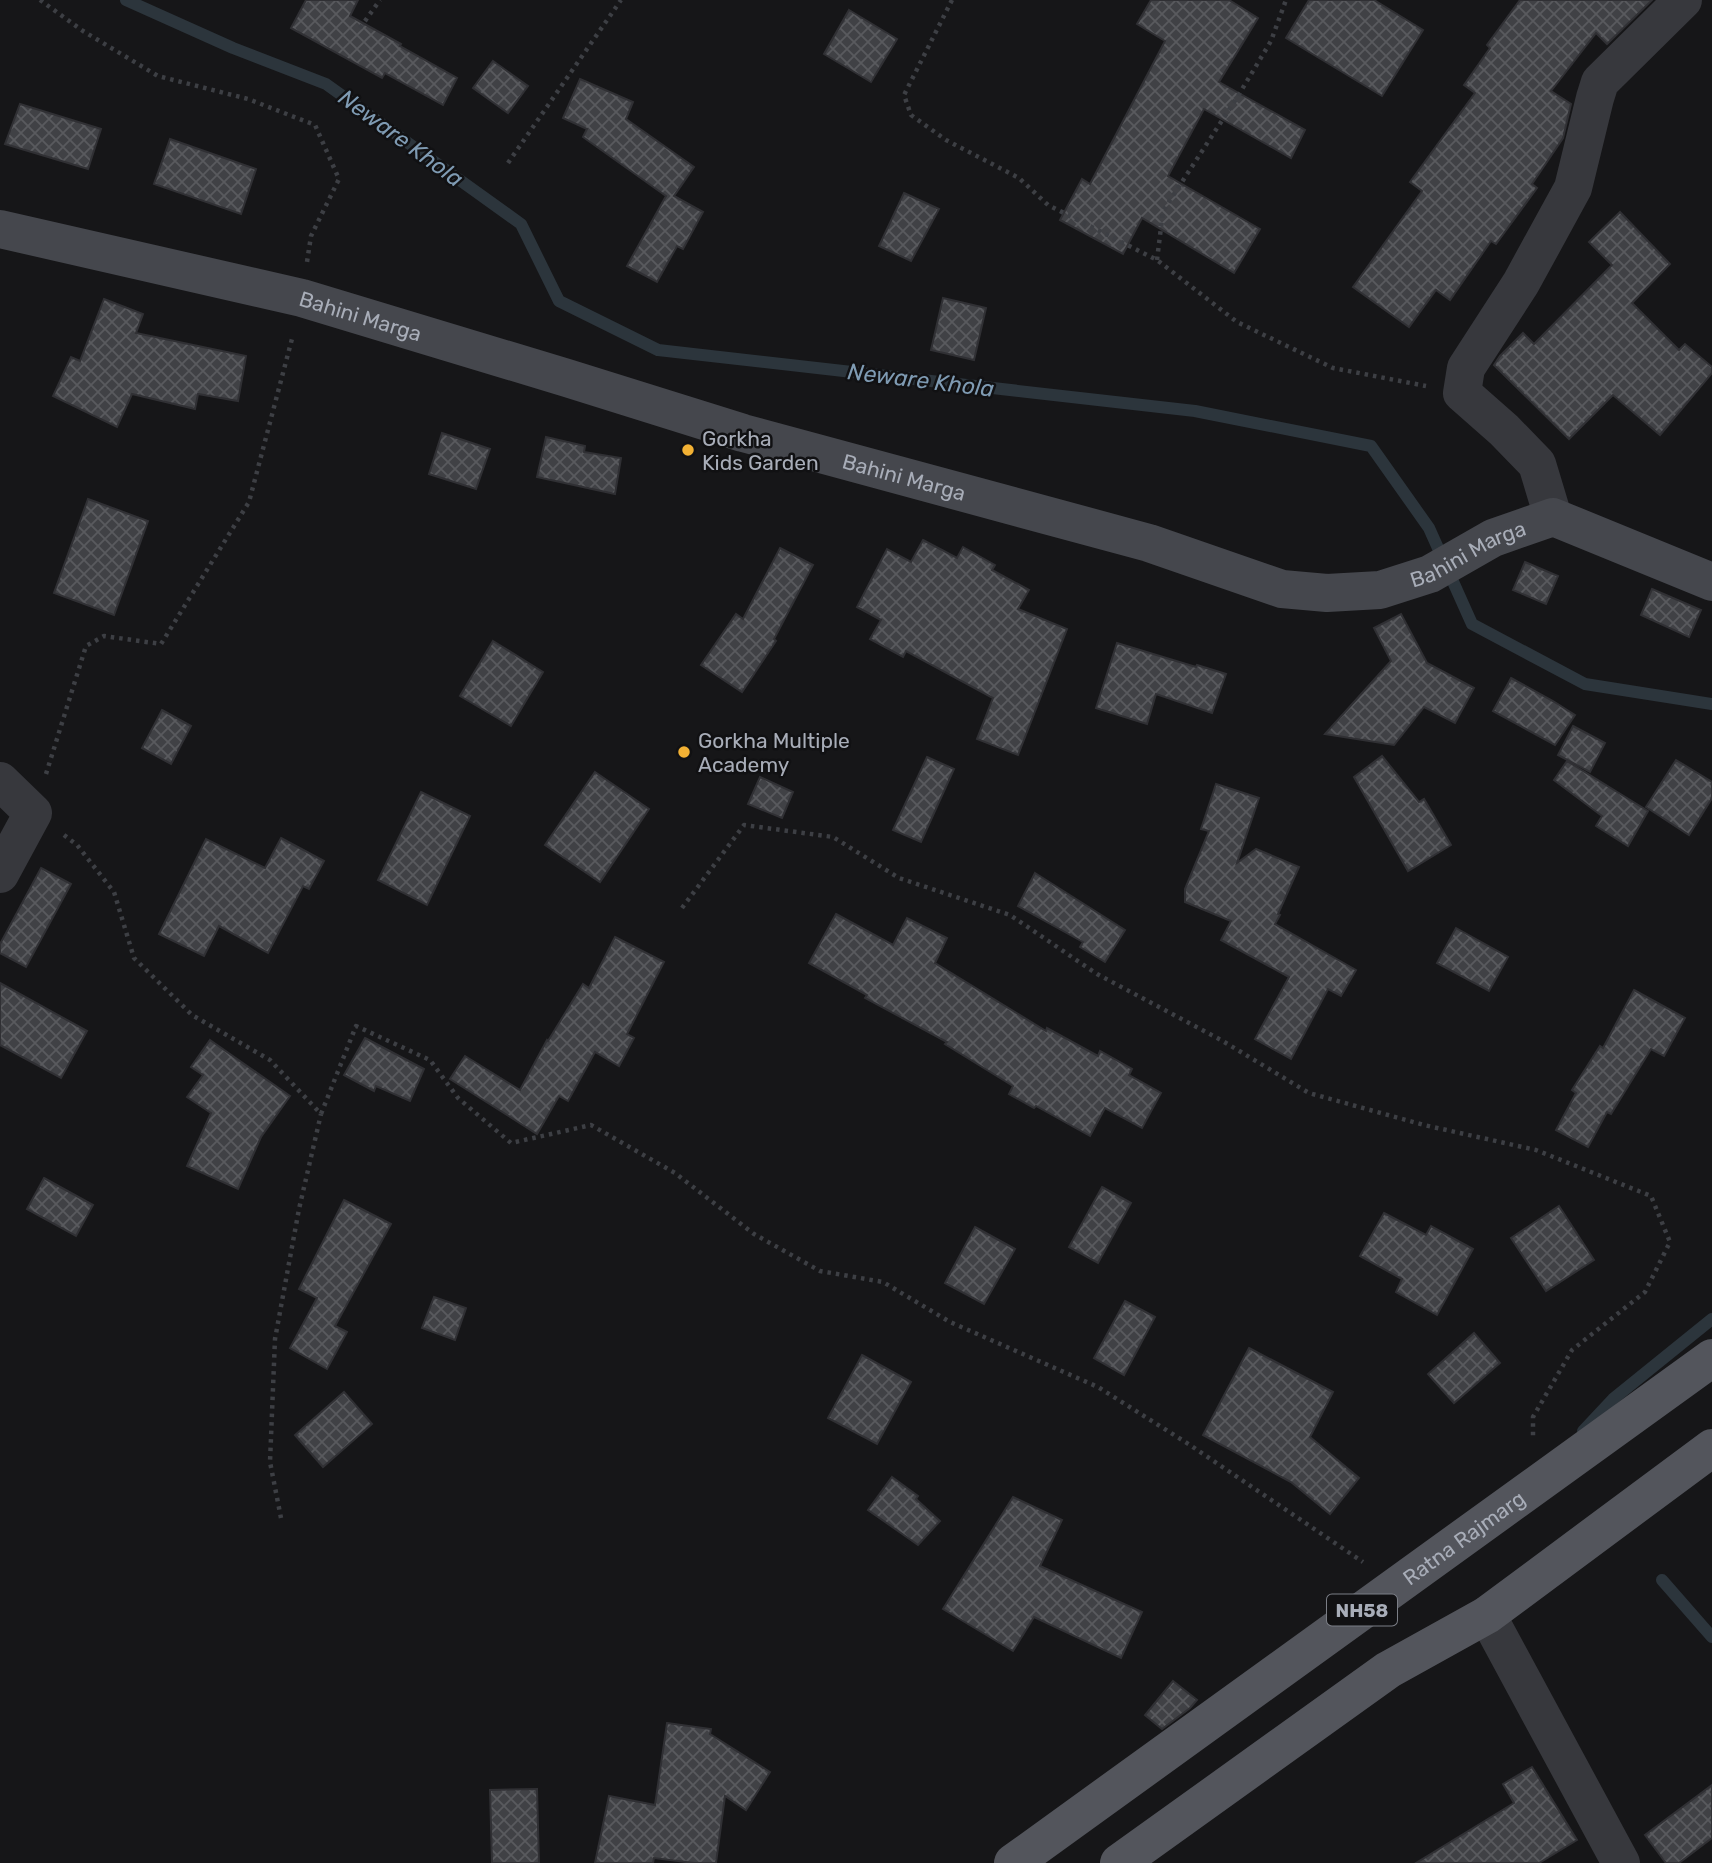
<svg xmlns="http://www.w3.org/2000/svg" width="1712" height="1863" viewBox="0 0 1712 1863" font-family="Rubik,sans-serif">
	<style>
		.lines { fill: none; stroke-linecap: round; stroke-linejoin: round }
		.stream { stroke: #2c353c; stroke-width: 12 }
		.building { fill: url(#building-cross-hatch); stroke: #303034; stroke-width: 2 }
		.path { stroke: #3d3f44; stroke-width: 4.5; stroke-dasharray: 3.5 5; stroke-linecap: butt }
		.street { stroke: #37383d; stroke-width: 38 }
		.secondary { stroke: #45474d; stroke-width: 38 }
		.primary { stroke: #53555c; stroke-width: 38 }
		.poi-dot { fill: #f2b134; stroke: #111113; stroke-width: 2.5 }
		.labels { text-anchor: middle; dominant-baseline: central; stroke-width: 5; stroke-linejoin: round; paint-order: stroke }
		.shield { fill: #111113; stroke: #7b7e86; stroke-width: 2 }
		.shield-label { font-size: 19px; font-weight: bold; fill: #a8adb8 }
		.street-label { font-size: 21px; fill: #a8adb8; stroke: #111113 }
		.poi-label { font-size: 21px; fill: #a8adb8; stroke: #111113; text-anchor: start }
		.water-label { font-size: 23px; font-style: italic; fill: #7f9bb3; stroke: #111113 }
	</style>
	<defs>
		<pattern id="building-cross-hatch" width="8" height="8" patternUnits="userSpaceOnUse" patternTransform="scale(1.75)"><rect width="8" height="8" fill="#404145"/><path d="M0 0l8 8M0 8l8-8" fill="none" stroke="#595a5e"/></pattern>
	</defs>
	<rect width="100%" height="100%" fill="#161618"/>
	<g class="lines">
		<g class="stream">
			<path d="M126 0 233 48 326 84 521 224 559 301 658 350 1195 411 1371 446 1429 528 1472 624 1585 684 1712 704"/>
			<path d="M1583 1431 1613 1399 1712 1319"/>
			<path d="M1662 1580 1712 1637"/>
		</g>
	</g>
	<g class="building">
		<path d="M306 0H358L350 16 401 44 400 46 457 78 443 105 385 73 382 78 291 28Z"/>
		<path d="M1151 0H1229L1258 18 1219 82 1305 130 1291 158 1204 109 1168 176 1260 229 1234 273 1142 218 1123 254 1060 220 1082 179 1090 184 1165 41 1137 24Z"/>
		<path d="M1309 0H1374L1423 30 1382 96 1286 38Z"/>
		<path d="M1520 0H1652L1607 44 1596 33 1551 91 1571 104 1563 138 1532 184 1537 188 1496 244 1491 241 1450 300 1436 290 1409 327 1353 287 1422 191 1410 182 1475 93 1464 85 1490 48 1487 45Z"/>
		<path d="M849 10 897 39 871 82 824 54Z"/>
		<path d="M493 61 528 86 508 113 473 88Z"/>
		<path d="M580 79 633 102 626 119 694 167 674 196 703 212 683 249 677 246 657 282 627 266 666 196 583 137 587 129 563 118Z"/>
		<path d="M20 104 101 129 88 169 5 144Z"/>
		<path d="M170 139 256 169 241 214 154 184Z"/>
		<path d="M904 193 939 209 911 261 879 246Z"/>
		<path d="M1620 212 1670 264 1632 303 1679 350 1685 344 1712 367V373L1660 435 1613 395 1569 439 1494 365 1500 356 1523 333 1534 344 1612 265 1589 242Z"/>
		<path d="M943 298 986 308 974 360 931 350Z"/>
		<path d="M104 299 143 314 136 333 246 356 238 401 198 394 195 409 132 394 117 427 53 396 71 357 80 361Z"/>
		<path d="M442 433 490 449 476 489 429 474Z"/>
		<path d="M546 437 585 446 584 452 621 458 615 494 537 477Z"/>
		<path d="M88 499 148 521 114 615 54 593Z"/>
		<path d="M923 540 957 558 963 547 995 565 992 570 1029 590 1018 609 1067 629 1018 755 977 739 993 698 906 651 903 657 870 639 881 620 857 607 887 549 911 562Z"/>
		<path d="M780 548 813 565 774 639 776 641 742 692 701 665 736 614 743 619Z"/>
		<path d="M1525 562 1558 576 1546 604 1513 590Z"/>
		<path d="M1652 589 1701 610 1689 637 1641 615Z"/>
		<path d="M1401 614 1427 663 1474 688 1455 723 1424 707 1394 745 1325 734 1391 661 1374 628Z"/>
		<path d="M493 641 543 672 511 726 460 696Z"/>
		<path d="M1117 643 1196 667 1197 665 1226 674 1212 713 1156 694 1147 724 1096 708Z"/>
		<path d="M1511 678 1553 701 1575 715 1555 745 1493 711Z"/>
		<path d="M162 710 191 726 171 764 142 748Z"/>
		<path d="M1573 726 1605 743 1590 772 1558 755Z"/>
		<path d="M1382 756 1419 802 1424 799 1451 845 1408 871 1354 777Z"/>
		<path d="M927 757 954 769 921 842 893 830Z"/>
		<path d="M1676 760 1712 782V798L1689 835 1646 807Z"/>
		<path d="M1567 761 1648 811 1628 846 1596 826 1602 816 1554 780Z"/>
		<path d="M595 772 649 809 600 882 545 845Z"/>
		<path d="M760 777 793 792 782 818 748 804Z"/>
		<path d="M1216 784 1259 798 1237 863 1256 849 1299 867 1278 914 1280 915 1275 924 1356 970 1341 996 1328 989 1291 1059 1255 1039 1289 977 1221 940 1231 921 1185 902V889L1209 831 1201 829Z"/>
		<path d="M421 792 470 816 427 905 378 880Z"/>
		<path d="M281 838 324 861 309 889 303 886 268 953 219 926 204 956 159 934 206 839 265 868Z"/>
		<path d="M41 868 71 884 26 967 0 953V944Z"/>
		<path d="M1035 873 1125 930 1105 962 1080 947 1083 942 1018 906Z"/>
		<path d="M836 914 893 945 907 918 947 938 935 963 1046 1031 1047 1028 1098 1056 1100 1051 1132 1069 1129 1075 1161 1093 1142 1128 1105 1108 1090 1136 1036 1106 1034 1108 1009 1094 1013 1086 945 1044 947 1042 865 998 867 995 809 963Z"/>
		<path d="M1456 928 1508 957 1489 991 1437 963Z"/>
		<path d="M615 937 664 962 627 1034 634 1038 619 1066 595 1052 568 1101 559 1096 537 1134 450 1079 465 1056 520 1090 547 1040 548 1041 583 984 589 988Z"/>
		<path d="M0 983 87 1031 61 1078 0 1045Z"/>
		<path d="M1634 990 1685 1018 1664 1056 1651 1049 1611 1114 1607 1112 1588 1147 1556 1130 1576 1093 1572 1090 1600 1046 1603 1048Z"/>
		<path d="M365 1038 424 1069 410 1101 376 1086 374 1091 344 1075Z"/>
		<path d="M210 1040 290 1096 261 1137 238 1189 187 1166 211 1113 187 1097 203 1075 191 1067Z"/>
		<path d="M44 1178 93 1205 76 1236 27 1209Z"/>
		<path d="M1102 1187 1131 1203 1098 1263 1069 1247Z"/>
		<path d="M344 1200 391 1224 335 1326 347 1332 327 1369 290 1348 317 1298 299 1289Z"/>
		<path d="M1559 1206 1594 1260 1546 1291 1511 1238Z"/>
		<path d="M1384 1213 1426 1235 1431 1226 1473 1249 1437 1315 1396 1292 1402 1279 1360 1256Z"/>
		<path d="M975 1227 1015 1249 984 1304 945 1283Z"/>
		<path d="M434 1297 466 1308 455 1340 422 1328Z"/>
		<path d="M1125 1301 1155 1317 1124 1375 1094 1358Z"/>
		<path d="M1474 1333 1500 1363 1454 1403 1428 1374Z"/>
		<path d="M1249 1348 1333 1392 1310 1437 1359 1478 1330 1514 1291 1482 1203 1435Z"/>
		<path d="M862 1355 911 1382 877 1444 828 1418Z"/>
		<path d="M344 1392 372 1424 323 1467 295 1435Z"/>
		<path d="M892 1477 918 1496 916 1499 940 1521 918 1545 868 1510Z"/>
		<path d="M1013 1497 1062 1520 1040 1566 1142 1612 1121 1658 1034 1617 1013 1651 943 1609Z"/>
		<path d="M1173 1681 1197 1700 1190 1708 1162 1729 1145 1715Z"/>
		<path d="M667 1723 711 1729 710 1734 770 1772 746 1810 725 1796 716 1863H694L654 1858 653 1863H595L609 1796 655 1805Z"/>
		<path d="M1532 1767 1577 1840 1539 1863H1416L1514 1803 1503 1784Z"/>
		<path d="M1712 1785V1838L1679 1863H1666L1645 1835Z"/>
		<path d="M537 1789 539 1863H492L490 1790Z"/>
	</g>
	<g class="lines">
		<g class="path">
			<path d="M40 0 83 31 158 76 248 99 315 125 339 179 311 236 307 262"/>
			<path d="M952 0 904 95 911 115 946 140 1019 178 1048 205 1157 260 1237 322 1333 368 1426 386"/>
			<path d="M360 28 380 0"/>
			<path d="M508 163 621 0"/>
			<path d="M1157 260 1163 211 1238 96 1271 41 1286 0"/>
			<path d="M46 774 86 646 104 636 161 644 249 502 293 335"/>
			<path d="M64 835 77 845 114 892 134 958 192 1015 270 1060 321 1114 356 1026 430 1060 458 1098 511 1143 591 1125 675 1173 754 1234 820 1271 883 1282 950 1322 1098 1387 1190 1445 1363 1562"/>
			<path d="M682 908 744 825 833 837 899 878 1010 915 1097 974 1221 1040 1309 1093 1424 1125 1536 1150 1651 1196 1670 1242 1645 1292 1572 1350 1533 1417V1440"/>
			<path d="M281 1518 270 1462 275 1339 299 1209 321 1114"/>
		</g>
		<g class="street">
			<path d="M1553 517 1537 464 1504 430 1462 393 1466 368 1521 283 1573 188 1595 98 1600 82 1683 0"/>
			<path d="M0 781 33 813 0 874"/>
			<path d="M1487 1615 1621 1863"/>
		</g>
		<path class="secondary" id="s1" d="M0 229 302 298 567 378 743 433 1149 543 1282 589 1327 593 1380 590 1430 574 1493 538 1553 517 1712 582"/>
		<g class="primary">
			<path id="s2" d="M1013 1863 1712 1358"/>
			<path d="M1119 1863 1388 1670 1487 1615 1712 1448"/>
		</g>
	</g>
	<g class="poi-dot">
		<circle cx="688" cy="450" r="7"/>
		<circle cx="684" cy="752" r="7"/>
	</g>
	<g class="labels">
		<rect class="shield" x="1327" y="1594.5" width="70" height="31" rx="5"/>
		<g class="shield-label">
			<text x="1362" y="1610">NH58</text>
		</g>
		<g class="street-label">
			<text stroke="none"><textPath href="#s1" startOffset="371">Bahini Marga</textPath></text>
			<text stroke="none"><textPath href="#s1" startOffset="938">Bahini Marga</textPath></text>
			<text stroke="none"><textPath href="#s1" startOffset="1526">Bahini Marga</textPath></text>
			<text stroke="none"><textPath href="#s2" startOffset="556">Ratna Rajmarg</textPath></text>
		</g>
		<g class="poi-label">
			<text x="702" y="438">Gorkha<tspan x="702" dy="24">Kids Garden</tspan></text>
			<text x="698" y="740">Gorkha Multiple<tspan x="698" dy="24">Academy</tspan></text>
		</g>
		<g class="water-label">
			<text transform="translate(401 138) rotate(36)">Neware Khola</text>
			<text transform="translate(921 380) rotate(7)">Neware Khola</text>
		</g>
	</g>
</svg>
